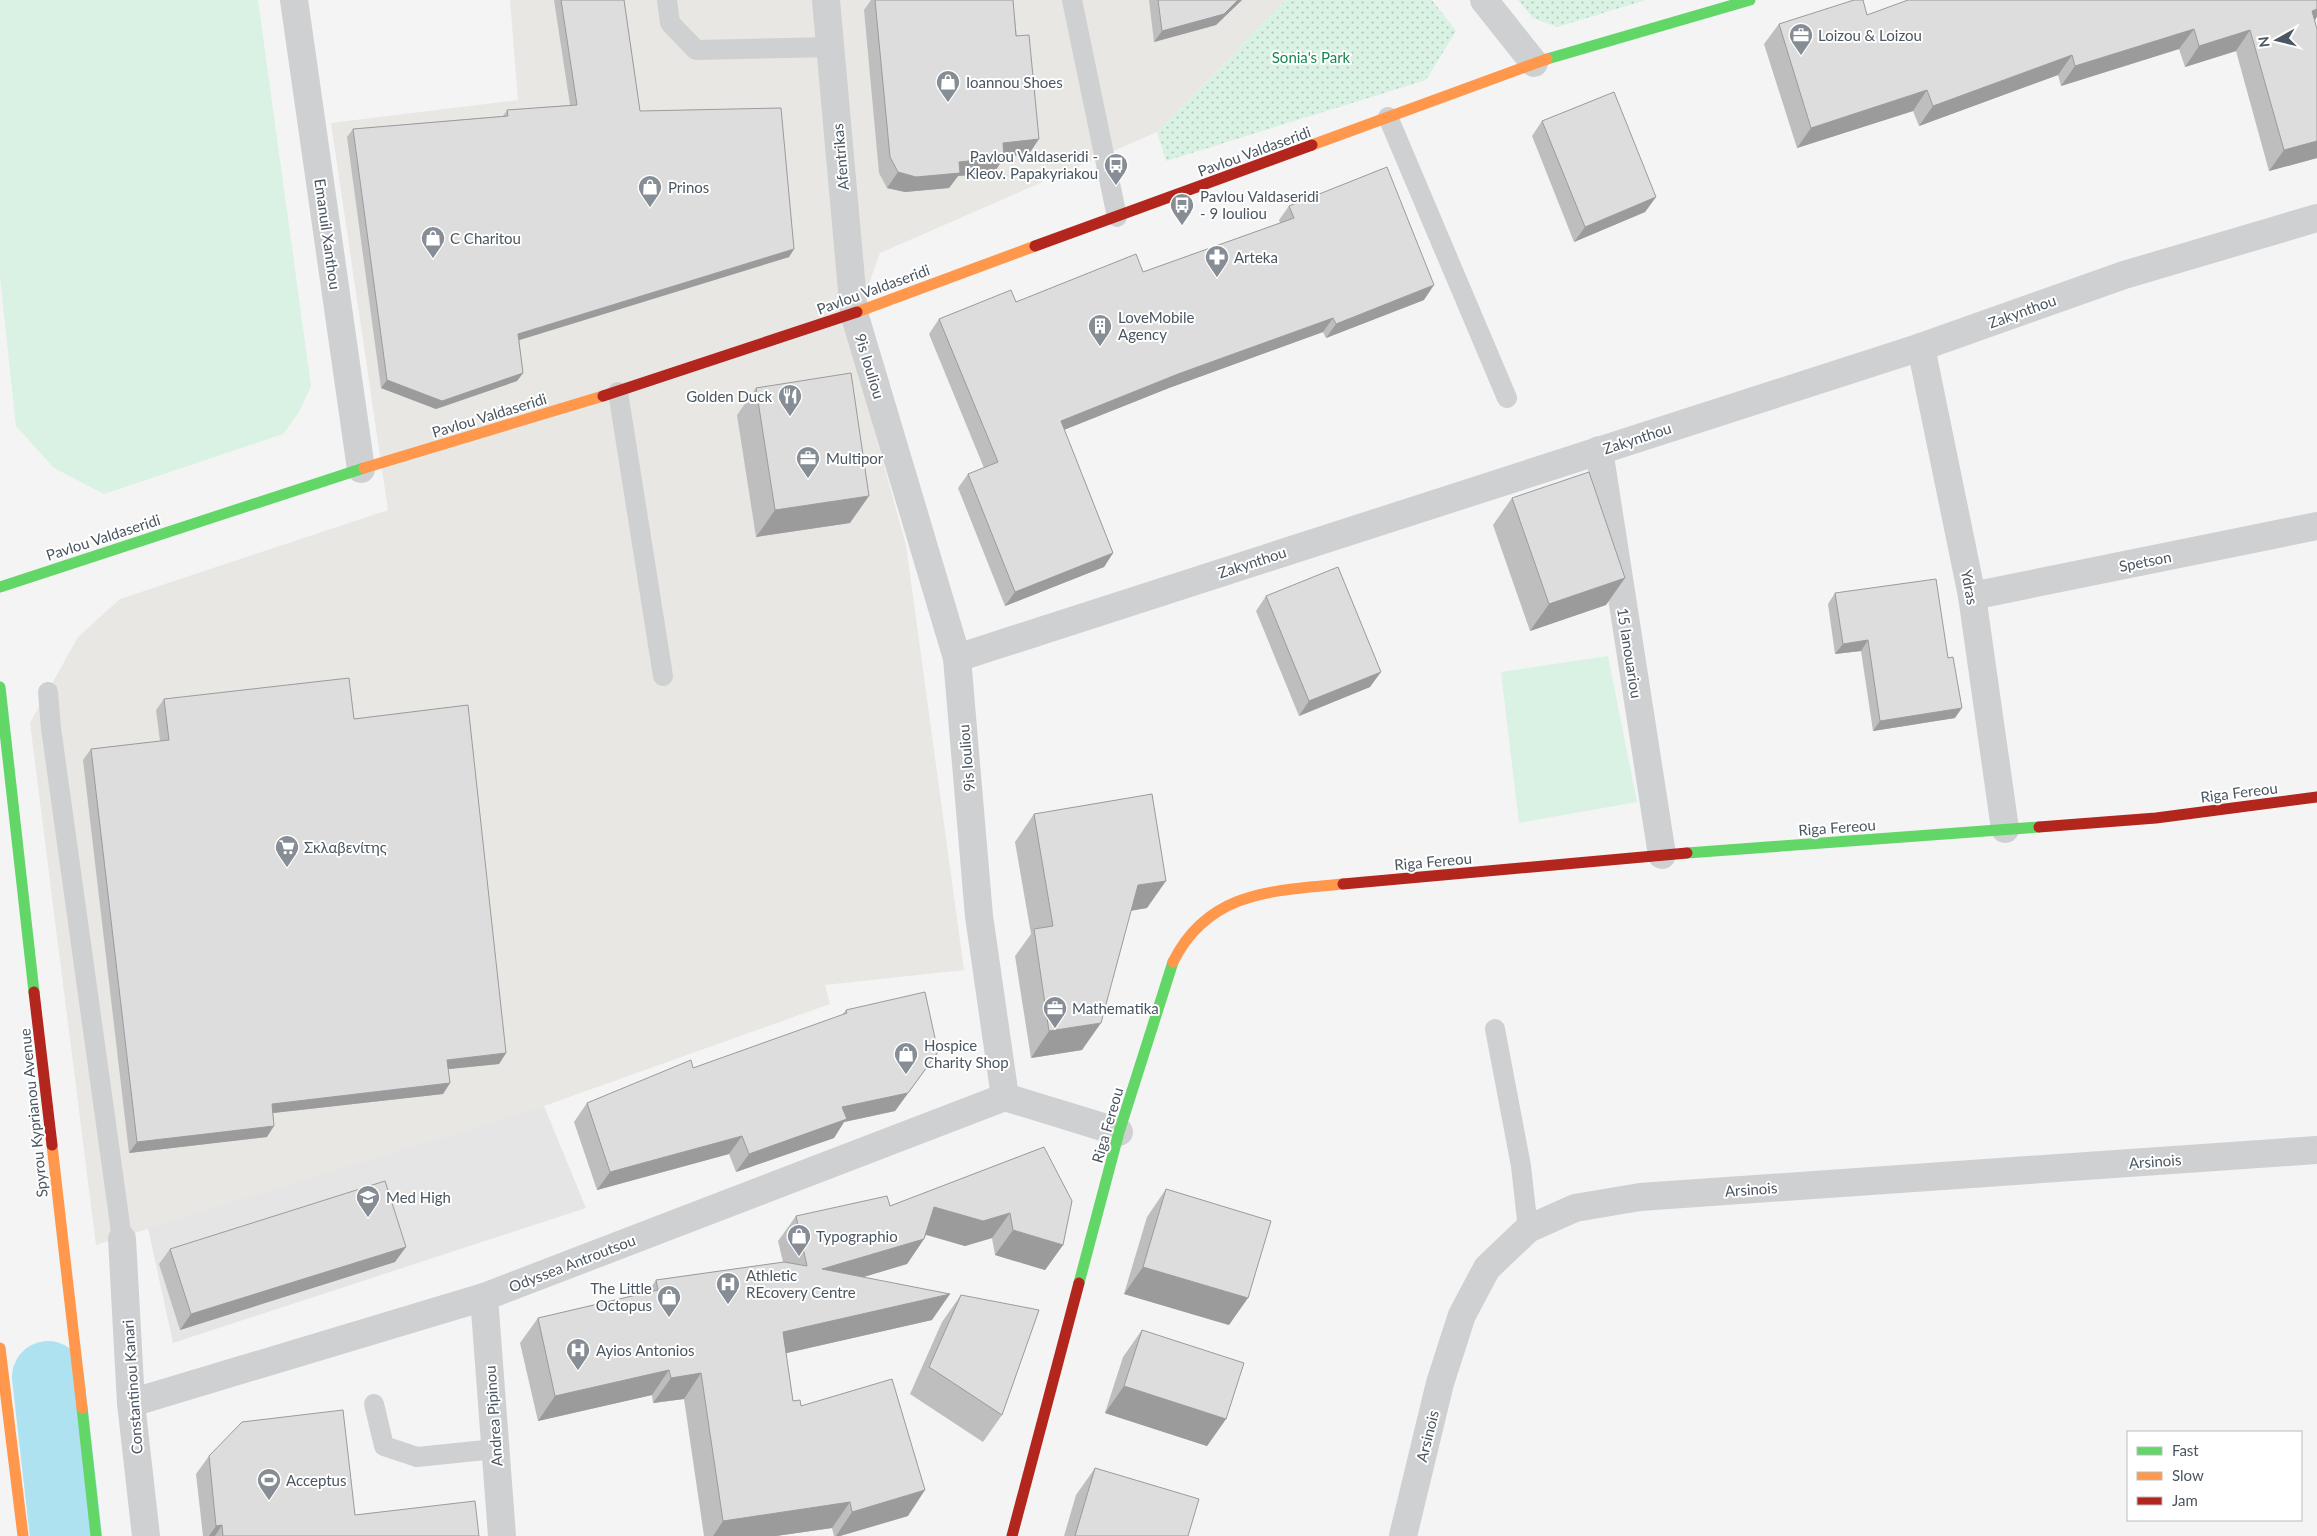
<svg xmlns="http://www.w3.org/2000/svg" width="2317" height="1536" viewBox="0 0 2317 1536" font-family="Lato,sans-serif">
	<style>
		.commercial { fill: #e8e7e3 }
		.education { fill: #e6e5e6 }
		.grass { fill: #d9f2e3 }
		.park { fill: url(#park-dots) }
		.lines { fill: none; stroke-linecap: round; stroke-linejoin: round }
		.river { stroke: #aee2f0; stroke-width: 72 }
		.lane { stroke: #ced0d2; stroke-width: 20 }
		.street { stroke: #ced0d2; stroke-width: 28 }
		.fast { stroke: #63d668; stroke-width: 11 }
		.slow { stroke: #ff974d; stroke-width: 11 }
		.jam { stroke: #b3261e; stroke-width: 11 }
		.wall { fill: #bebebf }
		.shaded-wall { fill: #9b9b9b }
		.building { fill: #ddddde; stroke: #9b9b9b }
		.labels { text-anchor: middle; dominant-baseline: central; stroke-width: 4; stroke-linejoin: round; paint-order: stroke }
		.poi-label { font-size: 15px; fill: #4a5661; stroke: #fff; text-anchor: start }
		.park-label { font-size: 15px; fill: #17864f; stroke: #fff }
		.street-label { font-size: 15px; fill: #4a5661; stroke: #fff }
	</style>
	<defs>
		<pattern id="park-dots" width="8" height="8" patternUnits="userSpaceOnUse" patternTransform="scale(1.25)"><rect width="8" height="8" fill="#d9f2e3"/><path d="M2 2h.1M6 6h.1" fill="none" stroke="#b2c7bb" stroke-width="1.8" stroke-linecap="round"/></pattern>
	</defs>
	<rect width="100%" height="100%" fill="#f4f4f4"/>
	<path class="commercial" d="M510 0H1286L1157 132 880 253 849 339 906 545 964 970 825 985 830 1004 544 1106 96 1245 30 723 78 637 120 599 388 510 331 123 518 100Z"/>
	<path class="education" d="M544 1106 586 1208 173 1343 148 1228Z"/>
	<g class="grass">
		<path d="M0 0H258L311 386 299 412 283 434 104 494 54 468 16 426 0 278Z"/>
		<path d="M1608 656 1637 802 1519 823 1501 672Z"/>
	</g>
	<g class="park">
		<path d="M1286 0H1432L1456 31 1426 80 1166 161 1157 132Z"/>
		<path d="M1518 0H1646L1557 27 1533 18Z"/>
	</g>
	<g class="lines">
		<path class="river" d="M48 1377 66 1536"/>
		<g class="lane">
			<path d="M667 0 670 23 696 50 830 47"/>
			<path d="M1072 0 1117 217"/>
			<path d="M1388 117 1507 398"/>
			<path d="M618 392 663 676"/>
			<path d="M48 692 51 728 122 1239"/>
			<path d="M1495 1029 1521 1166 1528 1229"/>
			<path d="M374 1404 384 1446 417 1457 495 1449"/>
		</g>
		<g class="street">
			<path d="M294 0 361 469"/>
			<path d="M826 0 854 313 957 658 979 916 1005 1097"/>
			<path d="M1484 0 1534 63"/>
			<path d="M1921 347 1972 596 2005 829"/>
			<path d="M1599 450 1662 855"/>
			<path d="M1972 596 2317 526"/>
			<path d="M957 658 1921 347 2124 275 2317 218"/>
			<path d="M1005 1097 1119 1132"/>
			<path d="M122 1239 131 1403 146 1536"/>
			<path d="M484 1297 502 1536"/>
			<path d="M131 1403 484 1297 1005 1097"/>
			<path d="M1403 1536 1440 1383 1462 1315 1487 1268 1528 1229 1575 1208 1640 1197 2317 1150"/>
		</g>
		<g class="fast">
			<path d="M1547 59 1750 0"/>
			<path d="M0 587 364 468"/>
			<path d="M0 687 34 992"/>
			<path d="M1687 853 2039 827"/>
			<path d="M1079 1283 1119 1132 1173 962"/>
			<path d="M82 1408 96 1536"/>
		</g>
		<g class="slow">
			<path d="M1312 145 1547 59"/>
			<path d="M857 312 1035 246"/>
			<path d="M364 468 603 396"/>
			<path d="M1173 962C1209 890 1274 891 1343 884"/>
			<path d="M52 1145 82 1408"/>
			<path d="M0 1348 23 1536"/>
		</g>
		<g class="jam">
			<path d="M1035 246 1312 145"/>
			<path d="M603 396 857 312"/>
			<path d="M2039 827 2156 818 2317 797"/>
			<path d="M1343 884 1687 853"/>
			<path d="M34 992 52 1145"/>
			<path d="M1012 1536 1079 1283"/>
		</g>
	</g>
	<g class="wall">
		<path d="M554 0H624L640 111 794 249 789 257 519 340 523 373 517 381 436 409 381 388 347 137 353 129 503 116 507 110 570 105Z"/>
		<path d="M871 0H1013L1029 154 1004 157 994 173 958 176 949 188 905 192 887 188 879 173 864 10Z"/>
		<path d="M1149 0H1242L1216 25 1154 42Z"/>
		<path d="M1867 15 2315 21 2317 29V158L2269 171 2236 51 2185 67 2179 49 2061 86 2058 75 1919 126 1913 111 1797 148 1764 44 1779 24Z"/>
		<path d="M1542 121 1656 197 1645 212 1574 242 1532 136Z"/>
		<path d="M1289 206 1424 300 1326 338 1323 332 1169 388 1064 430 1113 553 1104 567 1005 606 958 488 968 474 984 468 929 334 939 319 1143 272 1280 223 1279 220Z"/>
		<path d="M756 388 850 523 756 537 737 415Z"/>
		<path d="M1512 498 1606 605 1530 631 1493 525Z"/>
		<path d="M1835 593 1948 658 1955 718 1873 731 1861 651 1835 654 1828 604Z"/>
		<path d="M1266 596 1370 687 1299 716 1256 611Z"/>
		<path d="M164 699 354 719 506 1053 499 1064 448 1069 450 1083 443 1094 273 1113 267 1137 129 1153 83 760 91 749 160 741 156 710Z"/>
		<path d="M1034 814 1147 908 1131 910 1082 1050 1031 1058 1015 956 1031 934 1015 842Z"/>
		<path d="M846 1010 925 1070 895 1111 844 1122 834 1138 736 1172 729 1154 597 1190 574 1122 587 1103 693 1068 842 1015Z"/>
		<path d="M1044 1147 1063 1245 1045 1270 995 1255 992 1238 965 1246 926 1235 924 1239 907 1264 862 1277 932 1320 786 1353 793 1401 801 1406 908 1516 840 1536H834L832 1528 776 1536H704L684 1399 653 1403 652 1395 538 1421 520 1343 538 1318 648 1292 656 1280 783 1262 778 1241 796 1216 890 1206Z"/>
		<path d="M1166 1189 1229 1325 1124 1294 1147 1217Z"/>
		<path d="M170 1249 395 1262 180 1330 159 1264Z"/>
		<path d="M961 1295 1002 1415 983 1442 910 1394 942 1322Z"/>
		<path d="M1142 1330 1226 1419 1207 1446 1105 1413 1123 1357Z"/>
		<path d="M209 1456 355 1515 479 1536H203L196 1474Z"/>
		<path d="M1095 1468 1188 1536H1064L1076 1495Z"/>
	</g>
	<g class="shaded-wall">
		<path d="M1238 0H1242L1216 25 1154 42 1162 31Z"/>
		<path d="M2317 9V17L2310 28 2312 11Z"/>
		<path d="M2194 29 2179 49 2061 86 2075 66Z"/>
		<path d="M2250 30 2236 51 2185 67 2199 46Z"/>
		<path d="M2072 55 2058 75 1919 126 1933 106Z"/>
		<path d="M1927 90 1913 111 1797 148 1811 128Z"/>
		<path d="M1039 139 1029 154 992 158 1003 143Z"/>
		<path d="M2317 141V158L2269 171 2284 150Z"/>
		<path d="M1004 157 994 173 958 176 949 188 905 192 887 188 898 172 959 162Z"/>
		<path d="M1656 197 1645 212 1574 242 1585 227Z"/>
		<path d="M794 249 789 257 513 342 518 334Z"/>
		<path d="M1434 285 1424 300 1326 338 1336 324Z"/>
		<path d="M1333 318 1323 332 1169 388 1051 435 1061 421 1178 374Z"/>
		<path d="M523 373 517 381 436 409 381 388 387 380Z"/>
		<path d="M869 496 850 523 756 537 775 510Z"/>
		<path d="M1113 553 1104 567 1005 606 1015 592Z"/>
		<path d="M1625 578 1606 605 1530 631 1549 604Z"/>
		<path d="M1868 640 1861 651 1835 654 1843 644Z"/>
		<path d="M1381 672 1370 687 1299 716 1309 701Z"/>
		<path d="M1962 708 1955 718 1873 731 1880 721Z"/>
		<path d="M1166 881 1147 908 1119 913 1138 885Z"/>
		<path d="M1101 1023 1082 1050 1031 1058 1049 1031Z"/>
		<path d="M938 1052 895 1111 844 1122 834 1138 736 1172 749 1154 842 1107Z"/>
		<path d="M506 1053 499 1064 440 1070 447 1060Z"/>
		<path d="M450 1083 443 1094 264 1114 272 1104Z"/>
		<path d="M274 1126 267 1137 129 1153 137 1142Z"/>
		<path d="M742 1136 729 1154 597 1190 610 1172Z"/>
		<path d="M934 1207 1010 1213 992 1238 965 1246 917 1232Z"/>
		<path d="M1013 1230 1063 1245 1045 1270 995 1255Z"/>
		<path d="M924 1239 907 1264 804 1295 822 1269Z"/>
		<path d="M406 1247 395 1262 180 1330 191 1314Z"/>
		<path d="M1143 1267 1248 1298 1229 1325 1124 1294Z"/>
		<path d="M950 1294 932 1320 765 1358 783 1332Z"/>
		<path d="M669 1370 652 1395 538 1421 555 1396Z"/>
		<path d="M701 1373 684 1399 653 1403 671 1378Z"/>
		<path d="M1124 1386 1226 1419 1207 1446 1105 1413Z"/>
		<path d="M925 1490 908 1516 840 1536H836L852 1512Z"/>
		<path d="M850 1502 832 1528 776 1536H713L723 1521Z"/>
		<path d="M222 1525 215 1536H209L216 1526Z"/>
	</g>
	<g class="building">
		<path d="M561 0H624L640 111 781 108 794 249 518 334 523 373 442 401 387 380 353 129 508 116 507 110 577 105Z"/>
		<path d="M875 0H1013L1016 36 1029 35 1039 139 1003 143 1004 157 959 162 960 173 916 177 898 172 890 157Z"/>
		<path d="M1158 0H1238L1224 14 1162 31Z"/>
		<path d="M1854 0H1863L1867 15 1908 0H2317V9L2312 11 2317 29V141L2284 150 2250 30 2199 46 2194 29 2075 66 2072 55 1933 106 1927 90 1811 128 1779 24Z"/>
		<path d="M1614 92 1656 197 1585 227 1542 121Z"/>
		<path d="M1387 167 1434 285 1336 324 1333 318 1178 374 1061 421 1113 553 1015 592 968 474 998 462 939 319 1011 290 1016 302 1136 254 1143 272 1294 218 1289 206Z"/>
		<path d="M851 373 869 496 775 510 756 388Z"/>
		<path d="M1589 472 1625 578 1549 604 1512 498Z"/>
		<path d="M1338 567 1381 672 1309 701 1266 596Z"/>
		<path d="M1936 579 1948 658 1953 657 1962 708 1880 721 1868 640 1843 644 1835 593Z"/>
		<path d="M349 678 354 719 468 705 506 1053 447 1060 450 1083 272 1104 274 1126 137 1142 91 749 169 740 164 699Z"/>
		<path d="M1152 794 1166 881 1138 885 1101 1023 1049 1031 1034 929 1053 926 1034 814Z"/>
		<path d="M925 992 938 1052 908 1093 842 1107 847 1119 749 1154 742 1136 610 1172 587 1103 691 1060 693 1068 847 1013 846 1010Z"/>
		<path d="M1044 1147 1072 1201 1063 1245 1013 1230 1010 1213 983 1221 934 1207 924 1239 822 1269 950 1294 783 1332 793 1401 800 1400 801 1406 892 1379 925 1490 852 1512 850 1502 723 1521 701 1373 671 1378 669 1370 555 1396 538 1318 658 1290 656 1280 784 1262 807 1266 796 1216 887 1196 890 1206Z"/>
		<path d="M385 1181 406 1247 191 1314 170 1249Z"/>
		<path d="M1166 1189 1271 1221 1248 1298 1143 1267Z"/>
		<path d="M961 1295 1039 1310 1002 1415 929 1367Z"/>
		<path d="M1142 1330 1244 1363 1226 1419 1124 1386Z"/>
		<path d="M343 1410 355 1515 475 1501 479 1536H223L222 1525 216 1526 209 1456 242 1422Z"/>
		<path d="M1095 1468 1199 1499 1188 1536H1075Z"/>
	</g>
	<defs>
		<g id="office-pin" transform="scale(1.25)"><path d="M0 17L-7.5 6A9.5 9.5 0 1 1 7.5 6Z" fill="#868d94" stroke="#fff"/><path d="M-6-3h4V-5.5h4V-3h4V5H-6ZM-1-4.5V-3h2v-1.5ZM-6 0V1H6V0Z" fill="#fff"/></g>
		<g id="shop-pin" transform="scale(1.25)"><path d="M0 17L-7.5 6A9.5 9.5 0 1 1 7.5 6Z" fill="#868d94" stroke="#fff"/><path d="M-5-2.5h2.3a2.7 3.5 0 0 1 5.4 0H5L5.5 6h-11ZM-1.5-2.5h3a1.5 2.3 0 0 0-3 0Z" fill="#fff"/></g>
		<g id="bus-pin" transform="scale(1.25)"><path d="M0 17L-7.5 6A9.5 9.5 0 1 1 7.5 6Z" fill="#868d94" stroke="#fff"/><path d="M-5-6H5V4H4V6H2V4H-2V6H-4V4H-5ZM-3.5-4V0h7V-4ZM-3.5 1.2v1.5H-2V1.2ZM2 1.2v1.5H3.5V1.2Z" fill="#fff"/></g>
		<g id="pharmacy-pin" transform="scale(1.25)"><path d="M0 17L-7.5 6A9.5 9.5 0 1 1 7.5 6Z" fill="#868d94" stroke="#fff"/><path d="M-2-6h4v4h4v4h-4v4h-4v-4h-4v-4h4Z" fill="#fff"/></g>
		<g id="building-pin" transform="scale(1.25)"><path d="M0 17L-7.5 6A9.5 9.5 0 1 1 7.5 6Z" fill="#868d94" stroke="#fff"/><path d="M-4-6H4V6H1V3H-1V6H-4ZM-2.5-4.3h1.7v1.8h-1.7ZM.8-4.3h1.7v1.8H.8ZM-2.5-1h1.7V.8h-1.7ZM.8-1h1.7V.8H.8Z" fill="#fff"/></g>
		<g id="restaurant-pin" transform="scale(1.25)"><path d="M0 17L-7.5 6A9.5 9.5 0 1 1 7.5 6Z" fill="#868d94" stroke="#fff"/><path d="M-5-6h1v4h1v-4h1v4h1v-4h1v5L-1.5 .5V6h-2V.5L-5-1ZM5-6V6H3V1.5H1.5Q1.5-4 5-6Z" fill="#fff"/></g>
		<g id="supermarket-pin" transform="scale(1.25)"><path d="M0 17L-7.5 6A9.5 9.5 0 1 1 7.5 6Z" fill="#868d94" stroke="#fff"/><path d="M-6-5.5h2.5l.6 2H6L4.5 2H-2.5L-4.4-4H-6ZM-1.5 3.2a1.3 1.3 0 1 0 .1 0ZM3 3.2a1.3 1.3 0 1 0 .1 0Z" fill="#fff"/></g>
		<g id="school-pin" transform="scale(1.25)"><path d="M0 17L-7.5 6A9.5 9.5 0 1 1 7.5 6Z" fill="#868d94" stroke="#fff"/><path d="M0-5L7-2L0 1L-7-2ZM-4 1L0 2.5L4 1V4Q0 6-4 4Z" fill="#fff"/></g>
		<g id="hospital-pin" transform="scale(1.25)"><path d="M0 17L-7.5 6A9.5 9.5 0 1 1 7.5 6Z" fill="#868d94" stroke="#fff"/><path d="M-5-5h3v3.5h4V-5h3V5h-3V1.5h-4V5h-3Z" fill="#fff"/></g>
		<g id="stadium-pin" transform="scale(1.25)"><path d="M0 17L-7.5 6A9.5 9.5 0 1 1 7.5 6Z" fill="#868d94" stroke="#fff"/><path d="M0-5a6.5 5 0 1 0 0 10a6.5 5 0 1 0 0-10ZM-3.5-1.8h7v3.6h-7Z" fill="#fff"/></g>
	</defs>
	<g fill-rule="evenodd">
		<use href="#office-pin" x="1801" y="35"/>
		<use href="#shop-pin" x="948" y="82"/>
		<use href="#bus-pin" x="1116" y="165"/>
		<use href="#shop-pin" x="650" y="187"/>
		<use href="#bus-pin" x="1182" y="205"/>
		<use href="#shop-pin" x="433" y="238"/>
		<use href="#pharmacy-pin" x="1217" y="257"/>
		<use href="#building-pin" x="1100" y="326"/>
		<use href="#restaurant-pin" x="790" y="396"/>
		<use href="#office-pin" x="808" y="458"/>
		<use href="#supermarket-pin" x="287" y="847"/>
		<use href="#office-pin" x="1055" y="1008"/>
		<use href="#shop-pin" x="906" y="1054"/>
		<use href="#school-pin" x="368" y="1197"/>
		<use href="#shop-pin" x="799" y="1236"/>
		<use href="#hospital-pin" x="728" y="1284"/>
		<use href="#shop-pin" x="669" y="1297"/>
		<use href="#hospital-pin" x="578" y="1350"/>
		<use href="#stadium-pin" x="269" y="1480"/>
	</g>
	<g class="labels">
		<g class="poi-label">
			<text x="1818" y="35">Loizou &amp; Loizou</text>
			<text x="966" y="82">Ioannou Shoes</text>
			<text x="1098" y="156" text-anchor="end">Pavlou Valdaseridi -<tspan x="1098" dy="17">Kleov. Papakyriakou</tspan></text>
			<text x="668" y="187">Prinos</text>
			<text x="1200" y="196">Pavlou Valdaseridi<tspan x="1200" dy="17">- 9 Iouliou</tspan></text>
			<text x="450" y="238">C Charitou</text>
			<text x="1234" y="257">Arteka</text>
			<text x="1118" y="317">LoveMobile<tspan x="1118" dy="17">Agency</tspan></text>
			<text x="772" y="396" text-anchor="end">Golden Duck</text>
			<text x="826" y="458">Multipor</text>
			<text x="304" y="847">Σκλαβενίτης</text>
			<text x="1072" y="1008">Mathematika</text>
			<text x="924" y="1045">Hospice<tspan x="924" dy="17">Charity Shop</tspan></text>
			<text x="386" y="1197">Med High</text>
			<text x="816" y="1236">Typographio</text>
			<text x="746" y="1275">Athletic<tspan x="746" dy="17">REcovery Centre</tspan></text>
			<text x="652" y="1288" text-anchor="end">The Little<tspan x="652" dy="17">Octopus</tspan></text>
			<text x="596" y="1350">Ayios Antonios</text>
			<text x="286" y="1480">Acceptus</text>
		</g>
		<g class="park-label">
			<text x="1311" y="57">Sonia's Park</text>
		</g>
		<g class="street-label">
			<text transform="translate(1254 151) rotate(-20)">Pavlou Valdaseridi</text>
			<text transform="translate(840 157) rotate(-95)">Afentrikas</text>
			<text transform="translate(328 234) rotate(82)">Emanuil Xanthou</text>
			<text transform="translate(873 289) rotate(-20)">Pavlou Valdaseridi</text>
			<text transform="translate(2022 311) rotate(-20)">Zakynthou</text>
			<text transform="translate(870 366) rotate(73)">9is Iouliou</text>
			<text transform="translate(489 415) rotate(-17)">Pavlou Valdaseridi</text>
			<text transform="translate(1637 438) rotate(-18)">Zakynthou</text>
			<text transform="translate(103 537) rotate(-18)">Pavlou Valdaseridi</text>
			<text transform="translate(2145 561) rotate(-11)">Spetson</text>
			<text transform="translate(1252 562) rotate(-18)">Zakynthou</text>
			<text transform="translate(1970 587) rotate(79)">Ydras</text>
			<text transform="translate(1630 653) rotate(81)">15 Ianouariou</text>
			<text transform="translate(966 758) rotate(-95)">9is Iouliou</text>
			<text transform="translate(2239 792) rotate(-7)">Riga Fereou</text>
			<text transform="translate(1837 827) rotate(-4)">Riga Fereou</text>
			<text transform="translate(1433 861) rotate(-5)">Riga Fereou</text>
			<text transform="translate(33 1113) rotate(-96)">Spyrou Kyprianou Avenue</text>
			<text transform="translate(1107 1125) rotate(-74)">Riga Fereou</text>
			<text transform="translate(2155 1161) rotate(-4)">Arsinois</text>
			<text transform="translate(1751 1189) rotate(-4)">Arsinois</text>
			<text transform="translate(572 1263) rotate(-21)">Odyssea Antroutsou</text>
			<text transform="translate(132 1387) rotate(-94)">Constantinou Kanari</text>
			<text transform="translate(493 1416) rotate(-94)">Andrea Pipinou</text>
			<text transform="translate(1427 1436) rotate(-76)">Arsinois</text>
		</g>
	</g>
	<rect x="2127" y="1431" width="175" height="90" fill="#ffffff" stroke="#b7bbc0"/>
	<rect x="2137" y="1447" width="25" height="8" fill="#63d668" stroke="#b7bbc0"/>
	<text x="2172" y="1456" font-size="15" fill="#4a5661">Fast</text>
	<rect x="2137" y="1472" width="25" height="8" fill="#ff974d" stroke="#b7bbc0"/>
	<text x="2172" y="1481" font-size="15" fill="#4a5661">Slow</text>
	<rect x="2137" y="1497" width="25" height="8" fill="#b3261e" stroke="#b7bbc0"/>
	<text x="2172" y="1506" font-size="15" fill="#4a5661">Jam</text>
	<g transform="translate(2277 40) rotate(262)" stroke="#ffffff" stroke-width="4" paint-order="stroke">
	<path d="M0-4L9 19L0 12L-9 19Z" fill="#4a5661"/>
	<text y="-8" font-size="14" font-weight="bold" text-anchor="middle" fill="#4a5661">N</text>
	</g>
</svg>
